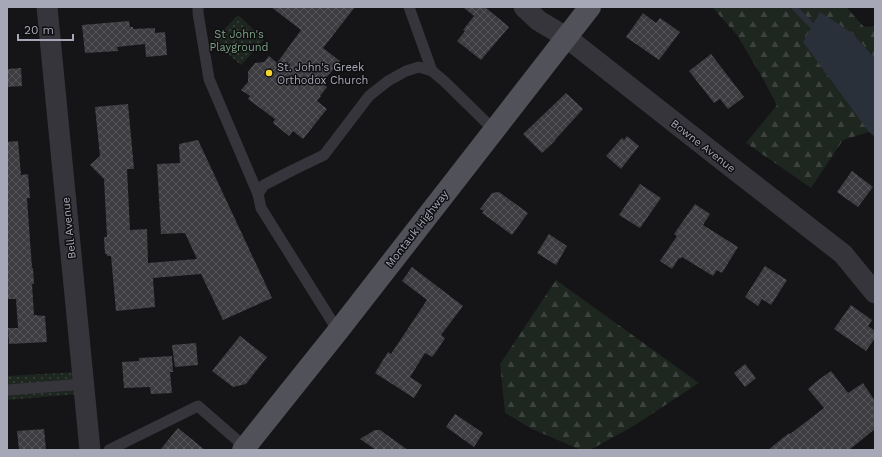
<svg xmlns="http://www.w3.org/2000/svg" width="882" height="457" viewBox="0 0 882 457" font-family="'Work Sans',sans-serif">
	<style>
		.grass { fill: url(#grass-dots) }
		.forest { fill: url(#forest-firs) }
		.water { fill: #2a303a }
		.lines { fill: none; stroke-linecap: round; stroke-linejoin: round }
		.stream { stroke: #2a303a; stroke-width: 5.5 }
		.building { fill: url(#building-cross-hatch) }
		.service { stroke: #35353b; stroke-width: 11 }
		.minor { stroke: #35353b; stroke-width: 21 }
		.primary { stroke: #51515a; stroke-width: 22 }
		.poi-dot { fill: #f5d52d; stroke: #100f11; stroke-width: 1.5 }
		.labels { text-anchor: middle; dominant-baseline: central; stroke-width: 3; stroke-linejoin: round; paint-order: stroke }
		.park-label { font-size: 11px; fill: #7ca285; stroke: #100f11 }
		.poi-label { font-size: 11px; fill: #a6a8b7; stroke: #100f11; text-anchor: start }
		.street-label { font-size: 11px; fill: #a6a8b7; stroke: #100f11 }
	</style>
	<defs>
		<pattern id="grass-dots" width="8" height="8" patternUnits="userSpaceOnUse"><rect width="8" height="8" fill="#1e2620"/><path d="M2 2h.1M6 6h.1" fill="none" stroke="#3c433e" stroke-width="1.8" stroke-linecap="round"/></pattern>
		<pattern id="forest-firs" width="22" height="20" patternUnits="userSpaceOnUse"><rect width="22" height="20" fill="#1e2620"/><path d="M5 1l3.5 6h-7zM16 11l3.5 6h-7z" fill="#3c433e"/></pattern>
		<pattern id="building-cross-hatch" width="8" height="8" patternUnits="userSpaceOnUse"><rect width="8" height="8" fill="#3c3c41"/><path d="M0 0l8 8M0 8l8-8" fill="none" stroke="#55555a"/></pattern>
	</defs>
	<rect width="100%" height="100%" fill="#151416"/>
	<g class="grass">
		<path d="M238 15 264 40 241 65 213 41Z"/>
		<path d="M77 372 79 394 7 400V376Z"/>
	</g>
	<g class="forest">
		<path d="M712 7H846L864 27 875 26V58L851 32 820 13 803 42 859 116 869 132 843 140 811 188 746 143 777 105 762 77 737 35Z"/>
		<path d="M556 280 699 383 632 427 590 450H581L532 429 505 413 500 364Z"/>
	</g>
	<path class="water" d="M820 12 851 32 875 58V137L869 132 803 42Z"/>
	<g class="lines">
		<path class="stream" d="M794 7 817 31"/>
	</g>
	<g class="building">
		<path d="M271 7H355L323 48 340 61 322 83 327 87 320 96H321L317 101 327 109 303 139 293 131 289 136 273 123 275 119 248 99 250 96 241 90 248 82V72L255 63 264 62 269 56 277 63 301 30Z"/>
		<path d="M463 7H485L509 27 481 60 457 41 465 31 463 30 474 16Z"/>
		<path d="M643 13 656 23 660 18 680 32 659 60 626 37Z"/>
		<path d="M129 21 130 27H133V29L155 28V33L165 32 167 55 146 57 145 44 117 47 118 51 85 53 82 25Z"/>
		<path d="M711 54 744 97 728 109 720 99 714 103 689 71Z"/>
		<path d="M21 68 22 86 7 87V69Z"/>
		<path d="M566 93 583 109 555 140V141L542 153 523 134Z"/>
		<path d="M128 104 134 169H127L130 230 147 229 148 263 197 259 185 233 161 234 157 164 180 163 179 144 198 140 272 298 223 320 201 274 153 278 155 307 116 311 111 256H107V254H105L104 237H107L104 179 90 165 100 156 95 107Z"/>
		<path d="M627 136 639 146 621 169 606 156 622 138 624 140Z"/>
		<path d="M18 141 21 175 28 174 30 198H27L32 268H33L34 284H32L34 315 45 316 47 342 9 344 8 328H18L16 299H7V142Z"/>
		<path d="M852 171 873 187 858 207 837 192Z"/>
		<path d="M640 184 661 198 640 228 619 215Z"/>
		<path d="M499 192 528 213 512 235 482 213 484 211 480 209 492 193Z"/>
		<path d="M695 204 710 214 703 225 738 247 722 273 717 270 713 276 682 257 680 259 679 258 672 269 660 261 677 236 674 234Z"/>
		<path d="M549 234 567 246 556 265 537 253Z"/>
		<path d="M765 266 787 280 771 305 762 299 758 306 745 297Z"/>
		<path d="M412 267 463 306 441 335 445 338 436 352 432 357 425 353 410 377 422 385 414 398 375 373 388 352 391 354 427 300 402 281Z"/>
		<path d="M851 305 872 320 868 326 875 331V338L866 351 834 329Z"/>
		<path d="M240 336 267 357 246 384 233 387 212 371Z"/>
		<path d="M196 343 198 365 175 367 172 345Z"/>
		<path d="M172 356 173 372H170L172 393 151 394 150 387 124 388 122 362 139 361V358Z"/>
		<path d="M745 364 756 378 745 387 734 373Z"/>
		<path d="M831 371 848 393 863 383 875 401V429L849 450H768L789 433 790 434 824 408 808 389 817 381Z"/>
		<path d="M455 414 483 433 474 447 446 427Z"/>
		<path d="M178 428 205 450H160Z"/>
		<path d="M44 429 46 450H19L17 431Z"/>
		<path d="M375 430H380L408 450H376L360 439Z"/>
	</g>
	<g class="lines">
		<g class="service">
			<path d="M198 7V13L209 79 258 194"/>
			<path d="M409 7 432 71"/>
			<path d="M338 331 261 208 258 194 264 185 293 170 324 155 369 96 388 81 406 71 419 67 432 71 444 81 494 130"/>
			<path d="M7 390 84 384"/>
			<path d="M109 450 198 406 245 447"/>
		</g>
		<g class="minor">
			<path d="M47 7 90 450"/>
			<path d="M524 7 539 21 566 37 735 170 843 254 875 293"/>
		</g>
		<path class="primary" d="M243 450 338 331 590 7"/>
	</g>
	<circle class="poi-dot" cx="269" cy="73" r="4"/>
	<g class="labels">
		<g class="park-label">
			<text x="239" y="34">St John's<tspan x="239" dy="13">Playground</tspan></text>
		</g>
		<g class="poi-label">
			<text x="277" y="67">St. John's Greek<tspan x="277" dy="13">Orthodox Church</tspan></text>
		</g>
		<g class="street-label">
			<text transform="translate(703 146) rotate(38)">Bowne Avenue</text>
			<text transform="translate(69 228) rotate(-96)">Bell Avenue</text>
			<text transform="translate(417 229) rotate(-52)">Montauk Highway</text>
		</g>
	</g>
	<rect width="882" height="457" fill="none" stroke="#a6a8b7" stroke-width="16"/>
	<path d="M18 34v6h55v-6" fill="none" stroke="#a6a8b7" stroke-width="2"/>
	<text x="24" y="34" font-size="12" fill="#a6a8b7" stroke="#100f11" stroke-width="3" paint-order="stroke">20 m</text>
</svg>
